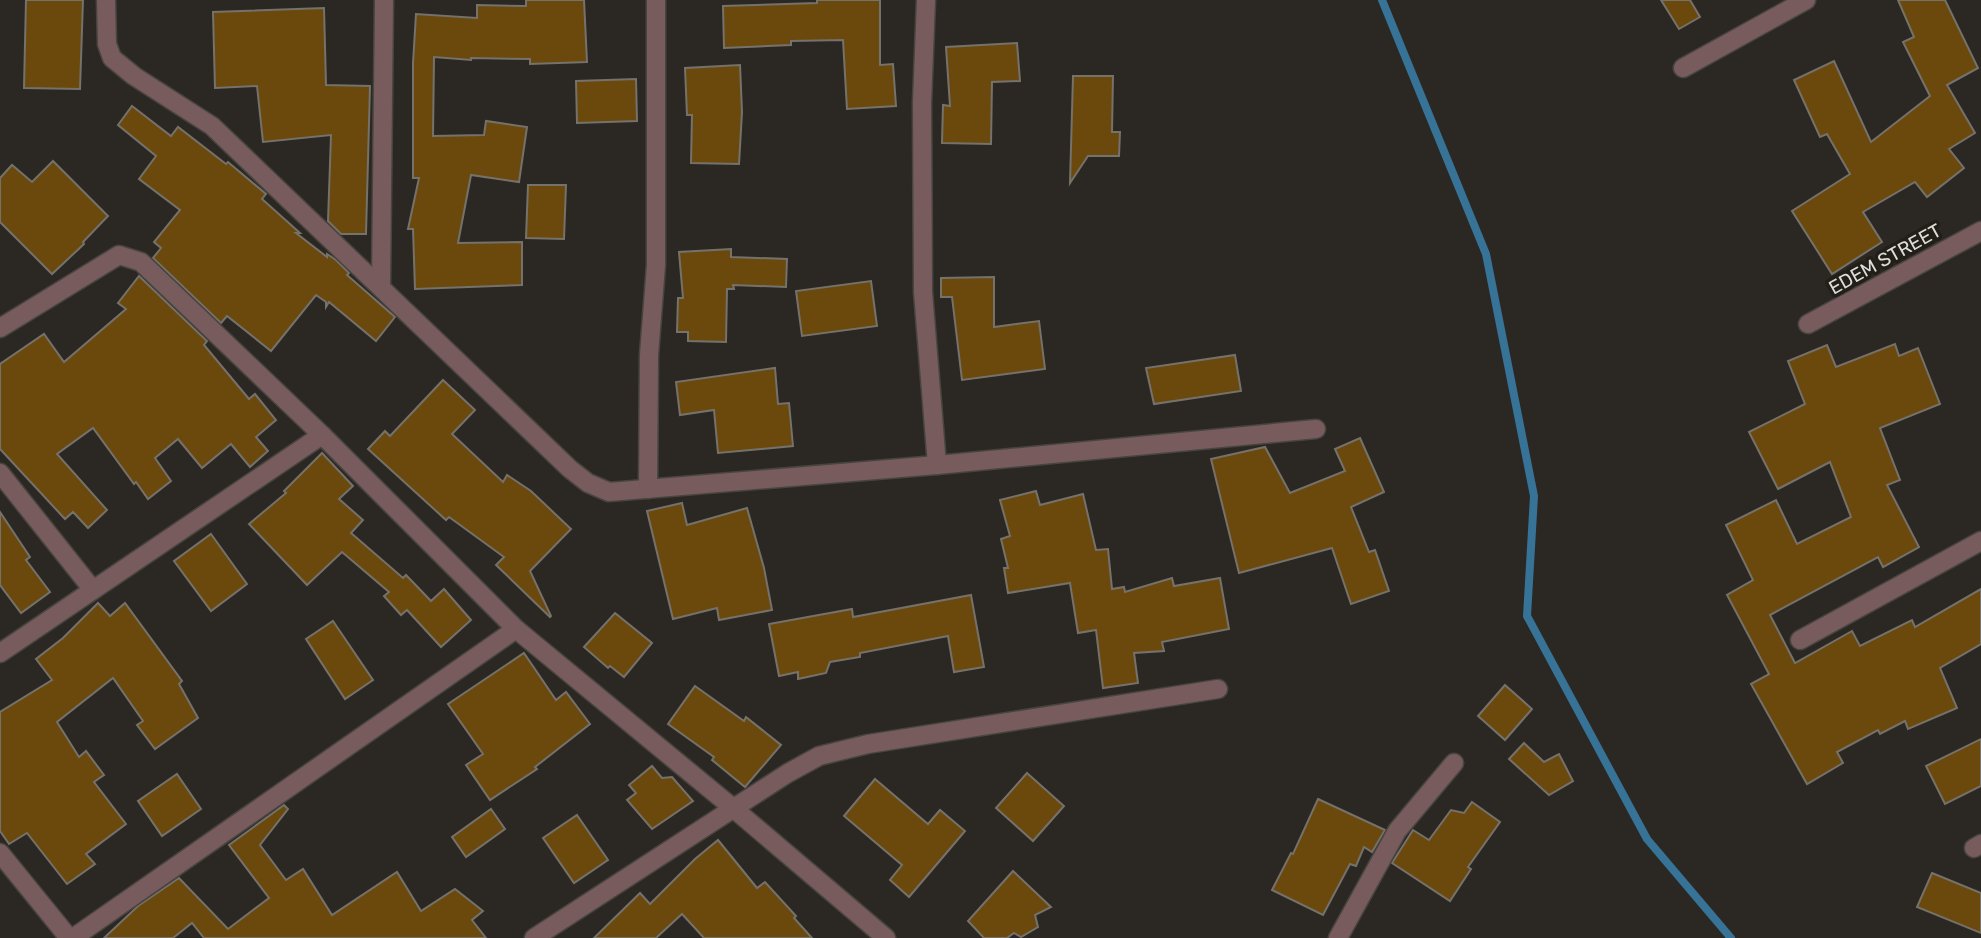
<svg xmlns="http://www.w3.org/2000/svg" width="1981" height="938" viewBox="0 0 1981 938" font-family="Rubik,sans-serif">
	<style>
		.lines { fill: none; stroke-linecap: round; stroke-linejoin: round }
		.stream { stroke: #377297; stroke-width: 8 }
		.building { fill: #6b490d; stroke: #75716b; stroke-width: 2 }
		.street-casing { stroke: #484540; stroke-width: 21 }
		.street { stroke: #785b5c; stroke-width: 18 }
		.labels { text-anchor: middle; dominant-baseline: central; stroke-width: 7; stroke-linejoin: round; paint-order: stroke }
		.street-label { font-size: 19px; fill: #dfddd9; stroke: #221f19 }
	</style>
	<rect width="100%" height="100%" fill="#2b2823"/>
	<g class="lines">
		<path class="stream" d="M1382 0 1486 254 1534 496 1527 616 1647 839 1731 938"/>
	</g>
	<g class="building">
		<path d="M26 0H83L80 89 24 88Z"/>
		<path d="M526 0H584L587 62 530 64V59L471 58V60L434 57 433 136 484 135 486 121 527 127 519 182 471 175 458 243 522 242V285L415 289 413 229H408L419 178H413V63L416 14 477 18V5L526 6Z"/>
		<path d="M817 0H880V65L893 64 896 106 847 109 843 40 791 41V45L724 48 723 6 817 3Z"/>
		<path d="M1661 0H1690L1700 17 1679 29Z"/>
		<path d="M1898 0H1945L1978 68 1947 85 1975 133 1949 149 1964 168 1927 197 1915 182 1863 212 1882 242 1832 274 1792 211 1850 174 1827 134 1820 137 1794 80 1834 61 1871 142 1930 96 1903 42 1914 37Z"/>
		<path d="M324 8 326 85 370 86 366 234H341L328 221 331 135 263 142 257 86 215 88 213 12Z"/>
		<path d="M1017 43 1020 81 992 82 991 144 942 143 943 105 950 106 946 47Z"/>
		<path d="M740 65 742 112 739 164 691 163 692 115H687L685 68Z"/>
		<path d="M1073 76H1113L1112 132H1120L1119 156H1088L1070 183Z"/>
		<path d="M636 79 637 121 577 123 576 81Z"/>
		<path d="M132 106 171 136 178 127 226 164 228 162 266 194 262 199 300 233H296L327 257V254L336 260 349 273 347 275 395 317 376 341 329 302 326 307V302L316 295 271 351 227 316 221 323 153 258 161 248 154 242 180 210 139 179 156 156 118 125Z"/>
		<path d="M53 161 108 216 83 242 84 244 52 274 0 222V178L12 165 32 182Z"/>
		<path d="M528 185H566L564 239 526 238Z"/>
		<path d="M731 249V257L787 259 786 287 733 285 734 289H727L726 342 688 341V332H677L678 298H683L679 252Z"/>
		<path d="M139 276 207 341 204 345 249 399 255 394 276 420 256 437 268 451 250 467 231 444 202 468 178 439 155 458 171 481 148 499 136 482 134 484 93 428 57 454 107 510 88 528 73 512 65 519 0 449V364L44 334 64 362 126 309 118 303Z"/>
		<path d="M994 277V327L1039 321 1045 369 962 380 952 297H941V278Z"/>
		<path d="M871 281 877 326 802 336 796 291Z"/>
		<path d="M1895 344 1899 356 1918 348 1940 404 1880 428 1900 480 1887 485 1919 547 1883 567 1878 557 1770 615 1795 663 1852 631 1860 646 1912 620 1915 627 1981 589V644L1940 668 1957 708 1908 729 1905 721 1880 734 1878 730 1837 752 1843 763 1807 784 1751 684 1769 674 1727 595 1753 580 1726 525 1776 500 1797 544 1851 517 1830 462 1778 489 1749 432 1805 404 1788 361 1827 345 1836 367Z"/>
		<path d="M1235 355 1241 391 1154 404 1146 368Z"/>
		<path d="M775 368 778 404 789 403 793 446 718 453 714 410 680 415 676 382Z"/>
		<path d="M443 380 475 410 452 434 503 482 507 475 531 491 571 529 530 571 551 616 550 617 496 565 504 557 449 517 446 520 368 449 385 431 390 436Z"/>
		<path d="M1360 438 1384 492 1351 507 1369 552 1375 550 1389 591 1351 604 1332 548 1239 573 1211 459 1265 447 1290 493 1345 471 1335 449Z"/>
		<path d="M322 453 353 486 339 499 363 520 351 533 403 578 406 575 431 601 444 589 471 620 441 647 407 610 401 615 384 596 389 592 342 552 307 585 249 524 286 493 284 491Z"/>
		<path d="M1036 491 1040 505 1083 494 1096 550 1108 549 1112 589 1124 587 1125 592 1172 578 1174 586 1220 578 1229 629 1162 642 1164 651 1134 653 1138 683 1103 688 1096 630 1078 633 1070 583 1008 593 1004 568H1008L1001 539 1010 536 1000 500Z"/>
		<path d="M682 503 687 525 747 508 764 568 772 610 719 620 717 608 673 619 647 511Z"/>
		<path d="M0 512 30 557 26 560 50 592 21 613 0 585Z"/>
		<path d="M211 534 247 584 211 611 174 561Z"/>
		<path d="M971 595 984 667 954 672 948 636 860 653V657L830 662 826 673 798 679V672L779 676 769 624 852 609 853 617Z"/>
		<path d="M98 603 110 616 125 603 182 681 179 684 198 718 155 749 137 725 143 721 113 678 57 722 79 757 86 751 104 775 94 782 126 824 86 854 95 864 67 884 27 833 9 844 0 831V712L52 680 36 659 63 638Z"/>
		<path d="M615 613 652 643 624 677 610 666 608 668 584 647Z"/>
		<path d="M333 621 373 680 345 699 306 639Z"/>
		<path d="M524 653 556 700 566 692 590 724 535 767 537 769 490 800 466 765 483 754 448 704Z"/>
		<path d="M1505 685 1532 709 1505 740 1478 716Z"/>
		<path d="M695 686 744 721 746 717 781 745 745 787 712 760 714 757 668 724Z"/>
		<path d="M1981 739V786L1945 804 1926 766Z"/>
		<path d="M1524 743 1544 762 1559 754 1573 781 1549 795 1509 759Z"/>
		<path d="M652 766 662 778 672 777 693 801 652 829 627 800 636 793 629 785Z"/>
		<path d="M1027 773 1064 806 1033 841 996 808Z"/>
		<path d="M177 774 201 809 162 836 138 801Z"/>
		<path d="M875 779 928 824 940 810 965 831 909 897 890 880 902 865 844 816Z"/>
		<path d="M1318 799 1385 830 1372 852 1364 847 1356 866 1350 864 1323 915 1272 890 1291 853 1293 854Z"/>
		<path d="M1472 802 1500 822 1468 867 1471 869 1450 901 1392 863 1413 830 1429 840 1451 810 1464 813Z"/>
		<path d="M284 805 288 809 260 845 286 880 303 869 332 915 397 872 421 911 455 889 483 911 472 920 486 938H204L192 923 173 938H104L138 906 179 878 228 929 269 898 229 845Z"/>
		<path d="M491 809 505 829 466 857 452 837Z"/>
		<path d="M577 815 608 860 574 883 543 838Z"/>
		<path d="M718 840 757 888 765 882 796 916 794 918 812 938H704L682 914 656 938H594L640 893 650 904 695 859Z"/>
		<path d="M1013 871 1051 907 1035 915 1038 927 1021 937 1014 933 1007 938H984L968 921Z"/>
		<path d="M1932 873 1981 893V933L1917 907Z"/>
	</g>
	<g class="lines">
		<g class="street-casing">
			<g id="street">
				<path d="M106 0 107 44 112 58 134 76 212 126 570 469 588 483 609 492 937 465 1316 429"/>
				<path d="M926 0 922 103 923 292 937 465"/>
				<path d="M1683 68 1806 0"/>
				<path d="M381 287 384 0"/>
				<path d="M1808 324 1981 231"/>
				<path d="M0 328 119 255 141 262 322 435 516 629 733 808 886 938"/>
				<path d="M0 473 93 590"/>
				<path d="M648 489 649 355 656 265V0"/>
				<path d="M1800 640 1981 541"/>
				<path d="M0 653 322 435"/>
				<path d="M1974 848 1981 844"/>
				<path d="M0 853 69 938"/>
				<path d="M73 938 516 629"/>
				<path d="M534 938 788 773 819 756 868 744 1218 689"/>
				<path d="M1338 938 1397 831 1454 763"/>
			</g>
		</g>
		<use href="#street" class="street"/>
	</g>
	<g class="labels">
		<g class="street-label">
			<text transform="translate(1885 259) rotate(-29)">EDEM STREET</text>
		</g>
	</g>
</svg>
